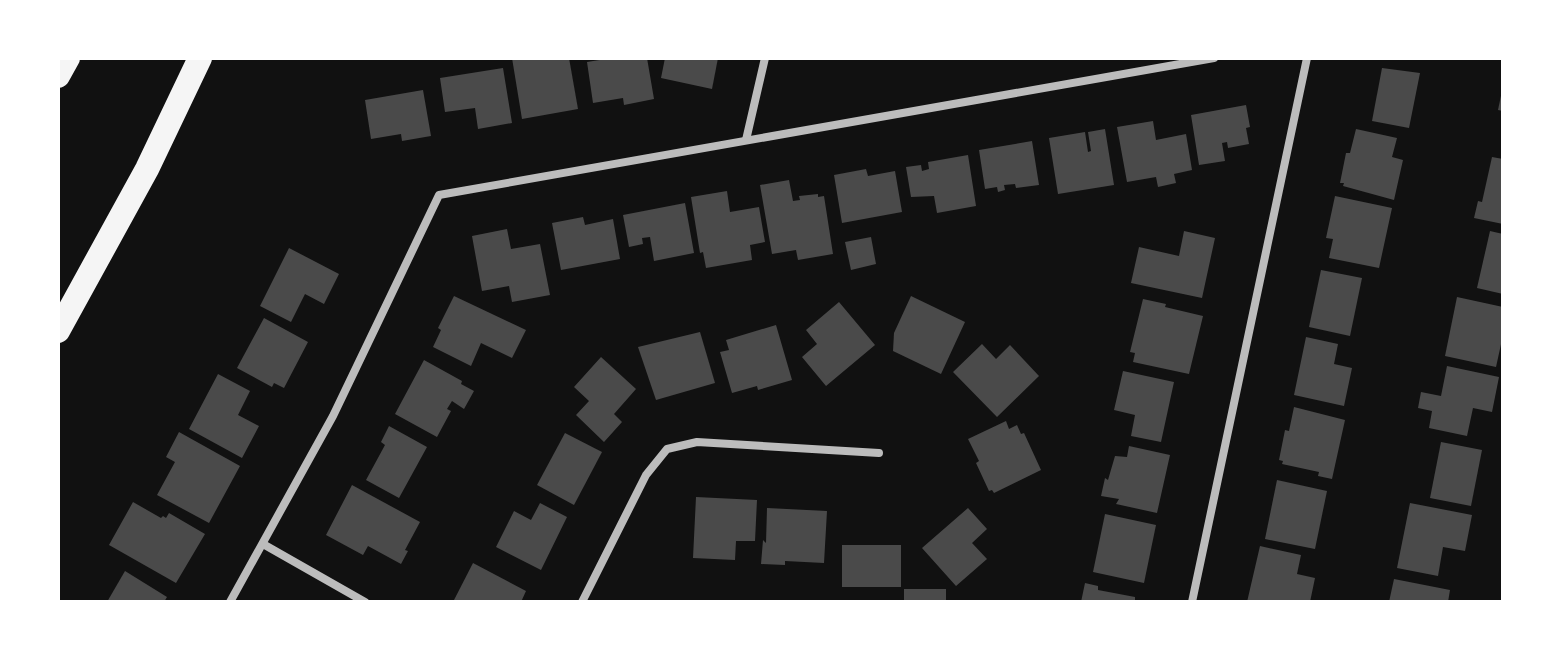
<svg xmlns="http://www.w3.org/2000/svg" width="1561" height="660" viewBox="0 0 1561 660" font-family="Ubuntu,sans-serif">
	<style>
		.building { fill: #4a4a4a }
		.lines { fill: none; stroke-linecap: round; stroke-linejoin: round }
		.minor { stroke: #bcbcbc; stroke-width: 8 }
		.motorway { stroke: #f5f5f5; stroke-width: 24 }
	</style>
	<rect width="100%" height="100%" fill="#111"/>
	<g class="building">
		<path d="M512 58H569L578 109 522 119Z"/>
		<path d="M612 58H647L654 99 624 105 623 98 593 103 587 62Z"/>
		<path d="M665 58H718L712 89 661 78Z"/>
		<path d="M503 68 512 123 478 129 475 108 445 112 440 78Z"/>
		<path d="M1382 68 1420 73 1409 128 1372 121Z"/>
		<path d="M423 90 431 136 402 141 401 134 371 139 365 100Z"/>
		<path d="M1502 91 1503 92V111L1498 110Z"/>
		<path d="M1246 105 1250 127 1246 128 1249 144 1228 148 1227 142 1222 143 1225 161 1199 165 1191 115Z"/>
		<path d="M1153 121 1156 140 1186 134 1192 170 1174 174 1176 183 1158 187 1156 177 1127 182 1117 127Z"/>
		<path d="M1105 129 1114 185 1058 194 1049 138 1085 132 1088 152 1091 151 1088 132Z"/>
		<path d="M1356 129 1397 138 1392 157 1403 160 1394 200 1343 186 1344 183H1340L1346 153H1350Z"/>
		<path d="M1032 141 1039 185 1016 188 1015 184 1004 185 1005 190 998 192 997 187 985 189 979 150Z"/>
		<path d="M968 155 976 206 937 213 934 196 911 197 906 167 921 165 922 171 929 169 928 162Z"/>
		<path d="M1492 157 1503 159V224L1474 218 1478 201 1482 202Z"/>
		<path d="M866 169 868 176 895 171 902 212 842 223 834 175Z"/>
		<path d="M789 180 793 201 800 200 799 196 818 194V197L824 196 833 254 798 260 796 250 772 254 760 185Z"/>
		<path d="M727 191 730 212 759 207 765 242 750 245 752 260 706 268 703 252 700 253 691 197Z"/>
		<path d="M1335 196 1392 208 1379 268 1329 258 1333 239 1326 238Z"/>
		<path d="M685 203 694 253 654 261 650 237 642 238 643 244 629 247 623 215Z"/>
		<path d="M583 217 585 225 613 219 620 259 561 270 552 223Z"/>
		<path d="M507 229 511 249 540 244 550 295 512 302 509 286 482 291 472 236Z"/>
		<path d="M1184 231 1215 238 1202 298 1131 283 1139 247 1179 256Z"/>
		<path d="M1490 231 1503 234V294L1477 288Z"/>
		<path d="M871 237 876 264 851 270 845 242Z"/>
		<path d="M289 248 339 274 324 304 305 294 291 322 260 306Z"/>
		<path d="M1321 270 1362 278 1350 336 1309 327Z"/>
		<path d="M454 296 526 330 512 358 481 343 471 366 433 347 441 330 438 328Z"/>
		<path d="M911 296 965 322 941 374 893 351 894 333Z"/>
		<path d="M1457 297 1503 307V335L1496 367 1445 356Z"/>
		<path d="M1143 299 1166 304 1165 307 1203 316 1189 374 1133 362 1135 353 1130 352Z"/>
		<path d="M839 302 875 345 826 386 802 357 817 344 806 330Z"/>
		<path d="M264 318 308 342 284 388 274 383 272 387 237 368Z"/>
		<path d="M776 325 792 380 758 390 757 386 732 393 720 352 729 350 726 340Z"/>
		<path d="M700 332 715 383 656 400 638 347Z"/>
		<path d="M1306 337 1338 344 1334 364 1352 368 1344 406 1294 395Z"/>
		<path d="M982 344 996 359 1010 345 1039 376 997 417 953 372Z"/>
		<path d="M601 357 636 389 614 414 622 422 604 442 576 415 589 401 574 387Z"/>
		<path d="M424 360 462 381 461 384 474 391 464 409 452 401 447 409 451 411 437 437 395 414Z"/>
		<path d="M1447 366 1499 377 1492 412 1473 408 1467 436 1429 428 1432 411 1418 408 1421 392 1441 396Z"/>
		<path d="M1123 371 1174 382 1161 442 1131 436 1135 415 1114 410Z"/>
		<path d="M218 374 250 391 238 415 259 426 242 458 189 429Z"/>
		<path d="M1294 407 1345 420 1332 479 1318 476 1319 472 1282 464 1283 461 1279 460 1285 430 1289 431Z"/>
		<path d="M1006 421 1009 429 1017 425 1021 434 1024 433 1041 470 994 493 992 490 989 491 976 463 979 461 968 439Z"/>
		<path d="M389 426 427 447 399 498 366 480 385 445 381 442Z"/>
		<path d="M179 432 240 466 209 523 157 495 175 462 166 457Z"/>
		<path d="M565 433 602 452 574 505 537 485Z"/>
		<path d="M1441 442 1482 450 1471 506 1430 498Z"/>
		<path d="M1129 446 1170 455 1157 513 1116 504 1119 499 1101 496 1105 478 1108 480 1115 456 1127 457Z"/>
		<path d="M1277 480 1327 491 1315 549 1265 539Z"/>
		<path d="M352 485 420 522 405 550 408 551 401 564 368 546 363 555 326 535Z"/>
		<path d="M696 497 757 500 755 541H736L735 560 693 558Z"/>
		<path d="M133 502 161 518 163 516 166 518 169 513 205 534 176 583 109 545Z"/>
		<path d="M540 503 567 517 541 570 496 547 514 511 531 520Z"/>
		<path d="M1410 503 1472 515 1465 551 1443 547 1438 576 1397 568Z"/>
		<path d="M767 508 827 511 824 563 785 561V565L761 564 763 540 766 543Z"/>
		<path d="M968 508 987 529 972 543 987 559 956 586 922 548Z"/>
		<path d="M1105 514 1156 525 1144 583 1093 572Z"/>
		<rect x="842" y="545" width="59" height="42"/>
		<path d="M1260 546 1301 555 1297 574 1315 578 1310 602H1247Z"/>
		<path d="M473 563 526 591 521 602 454 600Z"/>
		<path d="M125 571 167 597 164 602H107Z"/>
		<path d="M1394 579 1450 590 1448 602H1389Z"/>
		<path d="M1085 583 1098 586V590L1135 597V602H1081Z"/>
		<rect x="904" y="589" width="42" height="13"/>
	</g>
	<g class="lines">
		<g class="minor">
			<path d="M746 140 765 58"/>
			<path d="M263 544 365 602"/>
			<path d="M230 602 333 416 439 195 1214 58"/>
			<path d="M582 602 646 475 667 449 697 442 879 453"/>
			<path d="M1192 602 1307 58"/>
		</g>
		<g class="motorway">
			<path d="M58 76 68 58"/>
			<path d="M58 331 147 169 200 58"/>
		</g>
	</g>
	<rect width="1561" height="660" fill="none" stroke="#ffffff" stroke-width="120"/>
</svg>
